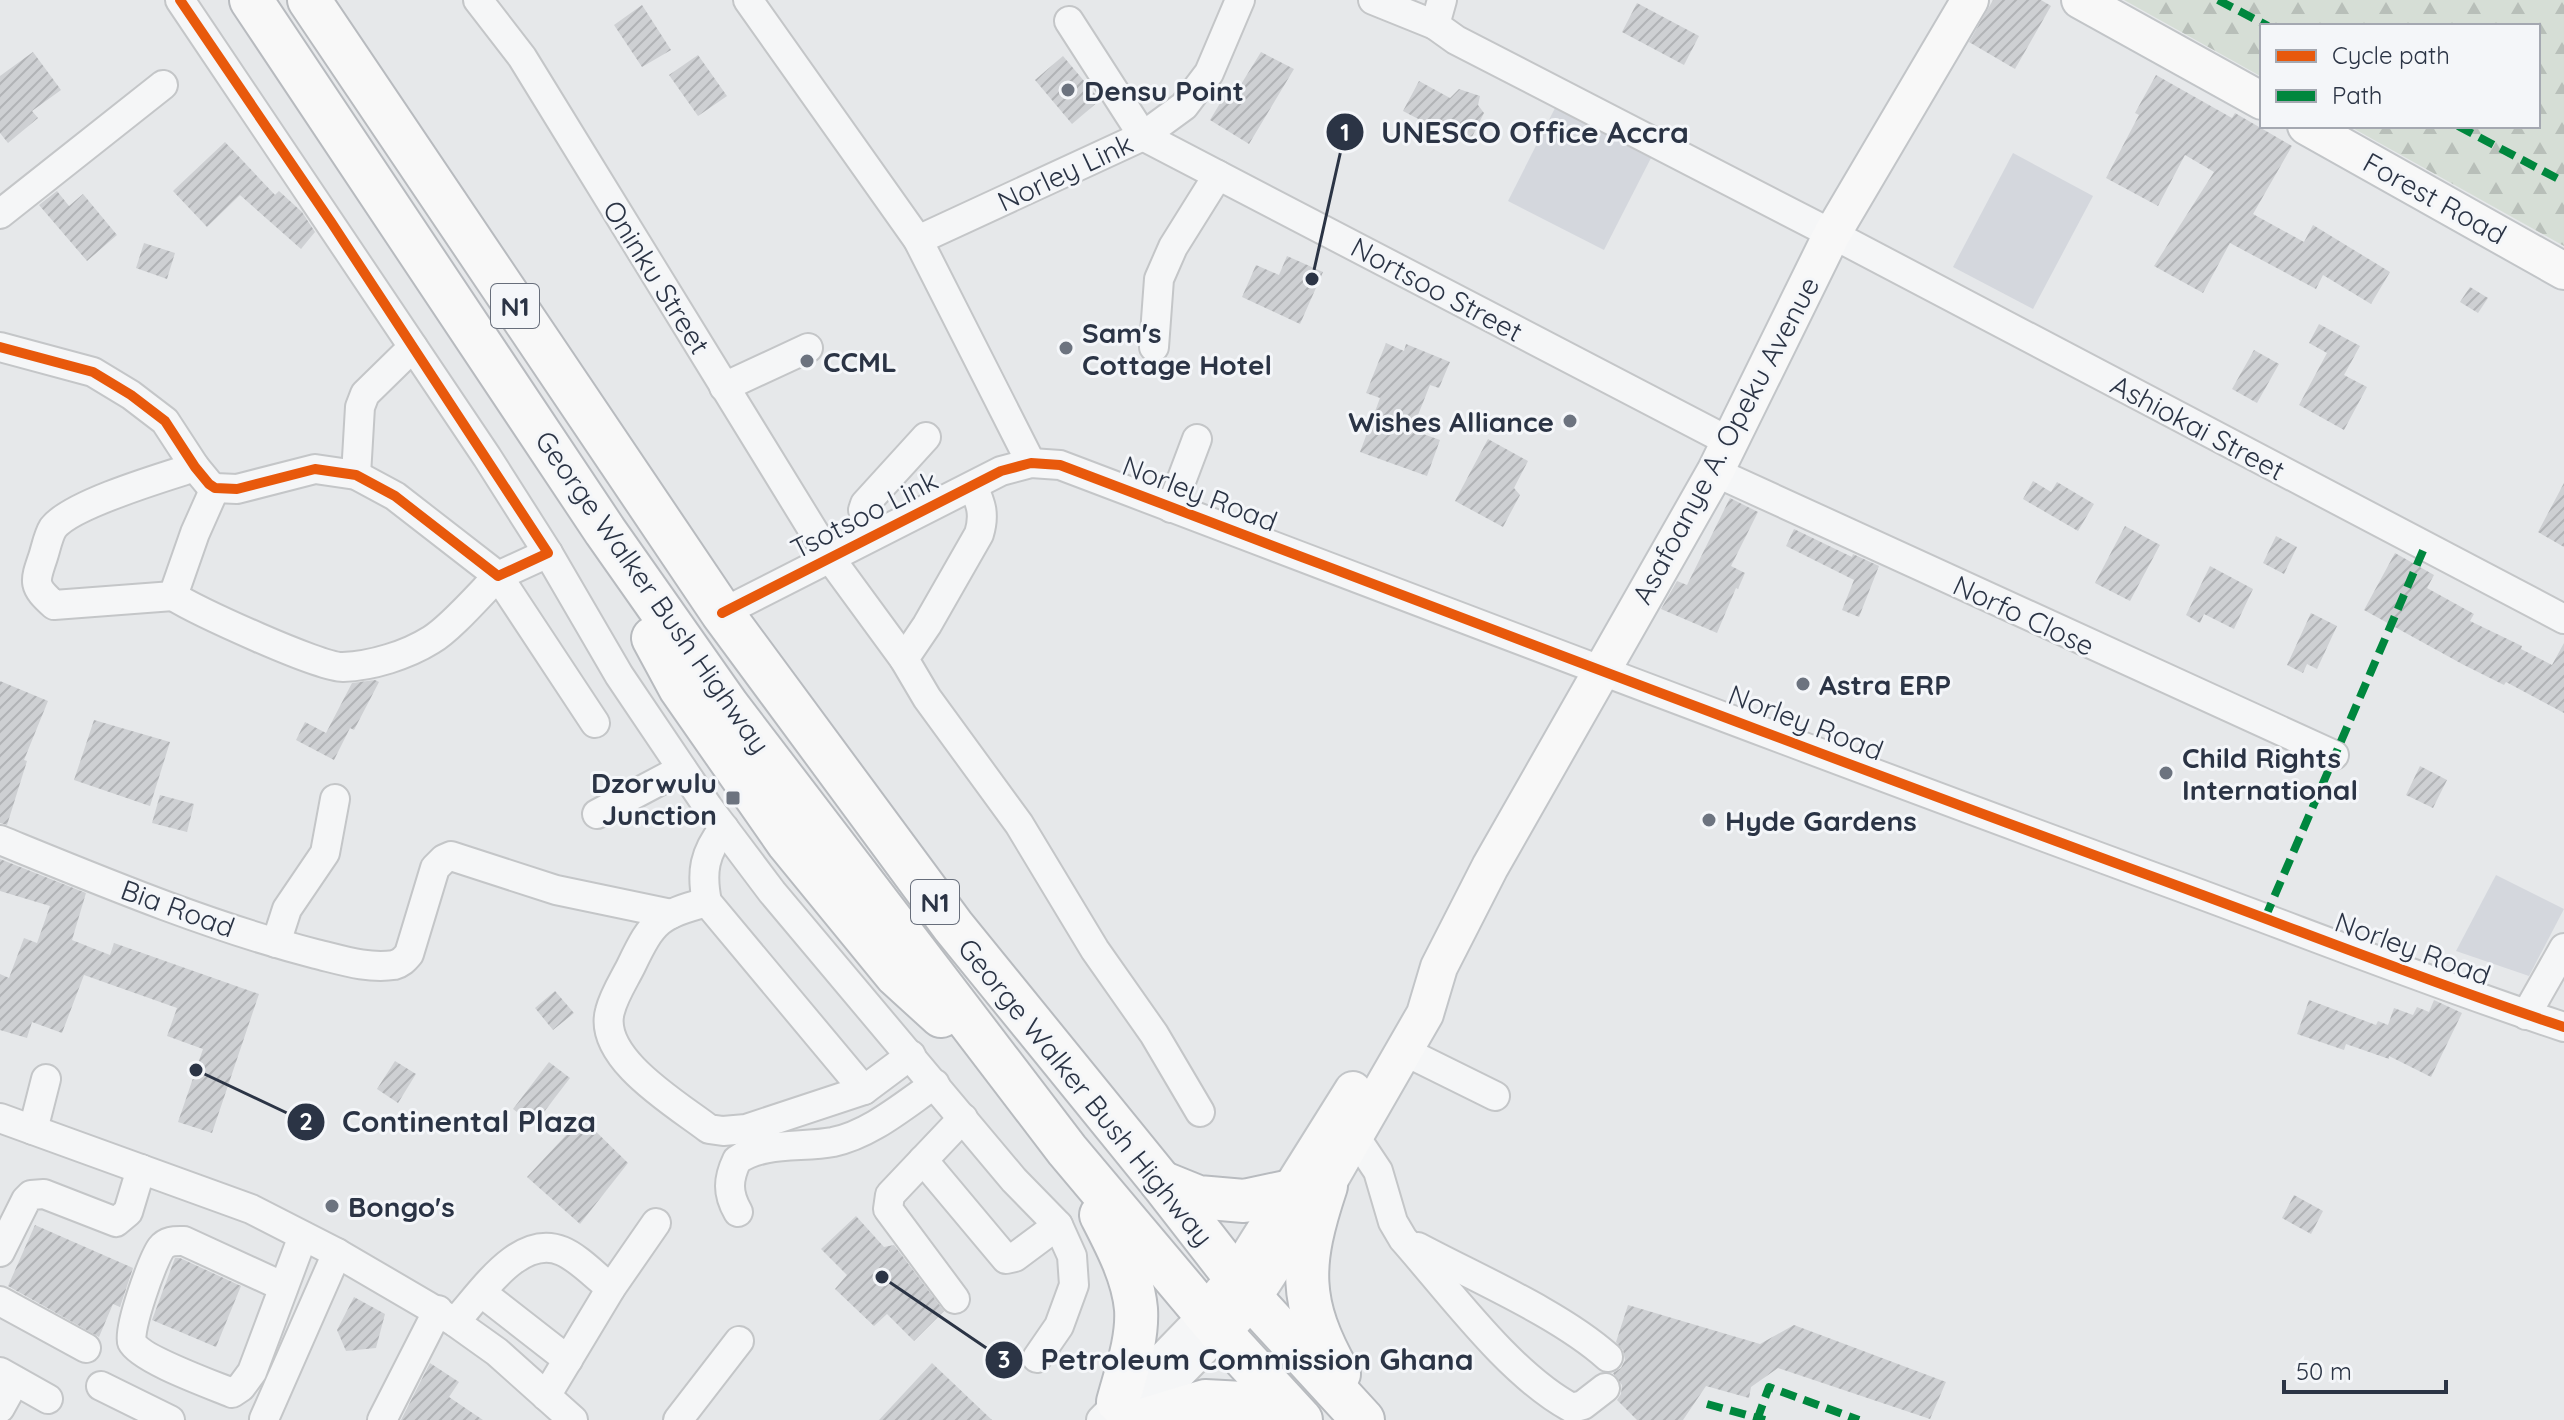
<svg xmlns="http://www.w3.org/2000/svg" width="2564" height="1420" viewBox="0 0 2564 1420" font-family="Quicksand,sans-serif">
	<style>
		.built { fill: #d4d7dd }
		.forest { fill: url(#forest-firs) }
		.building { fill: url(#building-hatch) }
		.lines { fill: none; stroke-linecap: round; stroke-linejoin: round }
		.minor-casing { stroke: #c4c6c8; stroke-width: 32 }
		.major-casing { stroke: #c2c5c8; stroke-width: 40 }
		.highway-casing { stroke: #b8bbbf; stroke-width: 46 }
		.minor { stroke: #f5f6f7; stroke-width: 28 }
		.major { stroke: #f8f8f8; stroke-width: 36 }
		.highway { stroke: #f8f8f8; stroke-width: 42 }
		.quiet { stroke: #00873e; stroke-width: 8; stroke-dasharray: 16 8; stroke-linecap: butt }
		.cycleway-casing { stroke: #f4f6f9; stroke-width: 15 }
		.cycleway { stroke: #e8590c; stroke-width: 10 }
		.poi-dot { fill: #6c737f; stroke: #f4f6f9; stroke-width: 3 }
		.labels { text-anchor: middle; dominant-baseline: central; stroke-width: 6; stroke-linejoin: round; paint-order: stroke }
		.shield { fill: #f4f6f9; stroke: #676e7b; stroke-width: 2 }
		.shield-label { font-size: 26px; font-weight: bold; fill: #2b3445 }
		.poi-label { font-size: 28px; font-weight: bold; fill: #2b3445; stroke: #f4f6f9; text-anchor: start }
		.street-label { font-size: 28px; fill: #2b3445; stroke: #f4f6f9 }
		.leader { fill: none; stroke: #2b3445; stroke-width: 3 }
		.callout-dot { fill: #2b3445; stroke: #f4f6f9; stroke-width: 3 }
		.mark-label { font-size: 24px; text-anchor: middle; font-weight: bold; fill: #fff }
		.callout-label { font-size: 30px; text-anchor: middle; font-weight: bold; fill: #2b3445; stroke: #f4f6f9; stroke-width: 6; stroke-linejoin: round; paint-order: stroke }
	</style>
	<defs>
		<pattern id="forest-firs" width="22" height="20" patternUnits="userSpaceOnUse" patternTransform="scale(2)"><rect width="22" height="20" fill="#d6ded6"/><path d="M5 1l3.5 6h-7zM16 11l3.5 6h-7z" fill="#b8bfb9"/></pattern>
		<pattern id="building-hatch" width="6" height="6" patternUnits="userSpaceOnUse" patternTransform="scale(2)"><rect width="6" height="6" fill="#ced0d3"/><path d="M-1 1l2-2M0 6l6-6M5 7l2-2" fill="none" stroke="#b1b3b6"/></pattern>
	</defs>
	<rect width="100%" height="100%" fill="#e6e8ea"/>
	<g class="built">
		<path d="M1555 108 1651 158 1604 250 1508 201Z"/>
		<path d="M2013 153 2093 196 2033 309 1953 267Z"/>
		<path d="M2496 875 2564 909 2529 976 2456 951Z"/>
	</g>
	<path class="forest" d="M2124 0H2564V246L2349 126H2538V26H2262V77Z"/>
	<g class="building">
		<path d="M1993 0H2041L2051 6 2015 69 1969 42Z"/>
		<path d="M1637 3 1699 36 1684 65 1622 32Z"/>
		<path d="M642 5 671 50 642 67 614 25Z"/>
		<path d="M33 52 61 90 32 111 38 118 8 143 0 133V76Z"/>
		<path d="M1261 52 1294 69 1249 144 1210 120 1228 90 1235 94Z"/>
		<path d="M698 55 727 96 698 116 669 75Z"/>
		<path d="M1063 56 1100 100 1072 124 1035 80Z"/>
		<path d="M2156 75 2232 118 2235 113 2292 146 2253 214 2304 242 2313 225 2390 272 2371 304 2323 275 2316 289 2230 243 2203 293 2154 266 2214 172 2185 155 2158 206 2106 178 2139 115 2135 113Z"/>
		<path d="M1419 81 1450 98 1459 89 1480 96 1478 105 1484 113 1468 145 1403 111Z"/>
		<path d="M225 142 275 195 279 191 302 212 315 232 301 249 240 195 207 227 173 191Z"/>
		<path d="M57 191 69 206 83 194 117 235 87 261 39 205Z"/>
		<path d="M144 243 175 253 167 279 136 268Z"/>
		<path d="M1287 256 1323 272 1300 324 1242 297 1256 265 1279 275Z"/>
		<path d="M2470 287 2488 298 2478 313 2460 302Z"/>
		<path d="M2319 324 2360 346 2344 375 2367 387 2344 430 2299 405 2327 353 2309 343Z"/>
		<path d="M1386 343 1404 351 1406 344 1450 362 1439 388 1430 385 1412 430 1440 440 1427 476 1360 452 1380 398 1366 393Z"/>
		<path d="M2254 350 2279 364 2257 403 2232 389Z"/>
		<path d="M1488 439 1528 461 1514 488 1520 495 1503 527 1455 501Z"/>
		<path d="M2033 481 2051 492 2057 482 2094 504 2078 531 2023 499Z"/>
		<path d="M2564 483V547L2538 532Z"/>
		<path d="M1730 498 1758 512 1731 566 1745 573 1738 589 1736 588 1717 633 1661 609 1677 581 1687 585Z"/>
		<path d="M2125 526 2160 545 2130 601 2095 583Z"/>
		<path d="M1794 529 1852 557 1853 554 1879 566 1859 617 1842 610 1854 580 1786 546Z"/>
		<path d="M2276 536 2297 547 2284 574 2263 563Z"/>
		<path d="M2395 553 2434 575 2427 588 2474 614 2470 621 2522 646 2521 649 2552 665 2564 643V713L2506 682 2504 685 2462 664 2364 610Z"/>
		<path d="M2210 566 2253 589 2234 629 2204 614 2200 623 2186 615Z"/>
		<path d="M2311 613 2337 626 2317 669 2307 664 2303 673 2287 665Z"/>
		<path d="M375 680 379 682 354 730 350 728 334 760 296 740 305 722 326 733 352 683Z"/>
		<path d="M0 681 48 701 24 760 27 761 7 825 0 823Z"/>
		<path d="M94 720 170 742 150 806 74 780Z"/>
		<path d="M2420 766 2447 780 2433 808 2406 795Z"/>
		<path d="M160 795 194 804 187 832 152 823Z"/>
		<path d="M0 859 86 893 72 940 110 955 114 943 259 994 212 1133 178 1122 203 1049 167 1036 177 1008 84 975 62 1033 32 1022 27 1038 0 1030V974L9 978 24 938 37 943 50 906 0 891Z"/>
		<path d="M555 991 574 1013 553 1030 535 1008Z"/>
		<path d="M2309 1000 2376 1025 2378 1021 2388 1025 2394 1008 2413 1015 2417 1007 2429 1012 2434 1000 2462 1013 2431 1077 2389 1056V1059L2346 1044 2344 1050 2297 1034Z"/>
		<path d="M395 1061 416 1074 398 1103 377 1089Z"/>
		<path d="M549 1062 570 1078 534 1125 513 1109Z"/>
		<path d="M582 1118 628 1163 580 1224 527 1177Z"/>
		<path d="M2294 1195 2323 1211 2311 1234 2282 1218Z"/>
		<path d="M856 1216 884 1247 894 1245 944 1311 914 1341 887 1314 874 1326 835 1289 847 1275 821 1249Z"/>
		<path d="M35 1225 133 1268 120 1307 113 1304 99 1337 8 1286Z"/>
		<path d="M175 1258H180L241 1286 216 1347 152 1320Z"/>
		<path d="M354 1297 385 1314 376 1348 346 1351 337 1330Z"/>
		<path d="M1628 1305 1760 1344 1794 1325 1946 1382 1930 1419 1778 1368 1751 1387 1749 1398 1706 1386 1683 1420H1637L1617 1400 1621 1394 1622 1385 1613 1373 1621 1368 1625 1360 1623 1350 1616 1342Z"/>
		<path d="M430 1363 459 1382 449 1397 483 1420H401Z"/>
		<path d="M932 1363 992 1420H879Z"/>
	</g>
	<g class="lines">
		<g class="minor-casing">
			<g id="minor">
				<path d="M180 0 487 457 548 553 619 675 708 807 772 892 1014 1180 1058 1225 1072 1256 1074 1285 1059 1326 1037 1358"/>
				<path d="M478 0 522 57 830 558 904 659"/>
				<path d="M748 0 918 240 1031 463"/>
				<path d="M1373 0 1435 25"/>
				<path d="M1442 0 1435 25 1456 40 1832 234 2564 619"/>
				<path d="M1069 21 1143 136 1730 442"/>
				<path d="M0 214 163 85"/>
				<path d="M918 240 1143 136 1184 106 1209 73 1240 0"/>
				<path d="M0 347 93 372 131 395 165 421 195 467 209 484 215 488 237 489 315 469 356 475 395 496 498 576 548 553"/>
				<path d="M1154 347 1159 279 1173 247 1218 175"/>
				<path d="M724 387 808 348"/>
				<path d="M1715 472 2334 755"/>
				<path d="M356 475 360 407 365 394 413 347"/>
				<path d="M973 486C981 504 985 514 979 534L927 625 904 659 927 698 1019 824 1095 950 1154 1034 1200 1112"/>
				<path d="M215 488 195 533 173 596C197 611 320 668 343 667 372 666 407 655 431 640 450 629 481 593 498 576L595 723"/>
				<path d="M1171 508 1197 439"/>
				<path d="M874 535 863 510 865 504 926 437"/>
				<path d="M173 596 54 605C33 586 34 583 43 557 46 548 48 536 53 528 71 504 164 477 195 467"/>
				<path d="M722 613 1001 471 1031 463 1060 465C1432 606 1803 749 2178 886 2306 933 2434 984 2564 1027"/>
				<path d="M597 814 682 769"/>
				<path d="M724 828C704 853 701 872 707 902L864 1090"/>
				<path d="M0 840C103 882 208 926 316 954 341 960 368 969 394 965 401 963 404 960 409 954L435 868 444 859 451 856 556 890 671 914"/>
				<path d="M707 902C659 915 653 920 631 966 624 980 614 995 610 1011 597 1058 678 1105 709 1129L723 1131 746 1129 864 1090 911 1055"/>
				<path d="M276 943 287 909 325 853 335 799"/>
				<path d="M2526 1015 2564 948"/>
				<path d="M1404 1051 1495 1096"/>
				<path d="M0 1118 251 1209 337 1253 455 1322 497 1352 573 1420"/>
				<path d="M33 1130 46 1079"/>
				<path d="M1354 1135 1378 1171 1393 1222 1403 1239C1450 1292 1510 1375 1572 1408L1583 1405 1605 1388"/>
				<path d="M923 1160 1006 1259 1015 1257 1058 1225"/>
				<path d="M738 1212C727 1193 728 1179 737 1160 765 1141 801 1148 833 1142 871 1134 904 1105 935 1084"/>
				<path d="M1418 1247C1476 1278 1560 1314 1608 1357"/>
				<path d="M0 1252 26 1200 31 1195 44 1194 116 1222 128 1212 141 1169"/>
				<path d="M284 1287 184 1241C176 1241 167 1240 161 1248 153 1259 127 1331 132 1342 140 1359 213 1385 232 1393L241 1387 252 1372 303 1236"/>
				<path d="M482 1293 568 1360"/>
				<path d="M955 1299 888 1209 890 1195 963 1118"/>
				<path d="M0 1301 86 1348"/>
				<path d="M455 1322C481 1294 519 1233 562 1251 579 1258 596 1277 611 1288"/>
				<path d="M0 1372 48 1399"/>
				<path d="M101 1386 170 1420"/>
				<path d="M546 1396 611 1288 656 1223"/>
				<path d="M0 1408 15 1381"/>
				<path d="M264 1419 337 1253"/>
				<path d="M1137 1419 1221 1333"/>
				<path d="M382 1420 438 1310"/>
				<path d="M678 1420 739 1341"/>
				<path d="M1101 1420 1204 1314"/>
			</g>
		</g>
		<g class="major-casing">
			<g id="major">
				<path d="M2080 0 2262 101"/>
				<path d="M2306 126 2564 271"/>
				<path d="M1204 1314 1235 1278 1353 1090"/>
				<path d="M1221 1333 1252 1299 1326 1186 1425 1014 1439 967 1490 867 1715 472 1832 234 1970 0"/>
			</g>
		</g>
		<g class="highway-casing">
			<g id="highway">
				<path d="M251 0 605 531 728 706 1067 1150 1221 1333 1301 1420"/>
				<path d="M309 0 722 613 953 926 1161 1182 1252 1299 1363 1420"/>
				<path d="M653 638 680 688 788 843 896 975 941 1016"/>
				<path d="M1161 1182 1198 1197 1244 1201 1291 1191"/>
				<path d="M1326 1186C1300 1264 1298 1302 1339 1374"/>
				<path d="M1101 1215C1116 1244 1133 1276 1136 1309 1138 1340 1126 1372 1118 1402"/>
				<path d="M1142 1420 1205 1401 1243 1403 1284 1420"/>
			</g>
		</g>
		<use href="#minor" class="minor"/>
		<use href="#major" class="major"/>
		<use href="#highway" class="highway"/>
		<g class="quiet">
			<path d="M2218 0 2268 26"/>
			<path d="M2458 126 2564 182"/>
			<path d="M2265 918 2425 546"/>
			<path d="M1707 1404 1765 1420"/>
			<path d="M1757 1420 1769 1387 1859 1420"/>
		</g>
		<g class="cycleway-casing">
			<g id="cycleway">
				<path d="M0 347 93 372 131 395 165 421 195 467 209 484 215 488 237 489 315 469 356 475 395 496 498 576 548 553 331 222 180 0"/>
				<path d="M722 613 1001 471 1031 463 1060 465C1432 606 1803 749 2178 886 2306 933 2434 984 2564 1027"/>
			</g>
		</g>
		<use href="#cycleway" class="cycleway"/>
	</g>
	<g class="poi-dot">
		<circle cx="1068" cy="90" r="8"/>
		<circle cx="1066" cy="348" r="8"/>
		<circle cx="807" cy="361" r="8"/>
		<circle cx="1570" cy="421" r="8"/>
		<circle cx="1803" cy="684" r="8"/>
		<circle cx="2166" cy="773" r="8"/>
		<rect x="725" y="790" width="16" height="16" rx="4"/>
		<circle cx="1709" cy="820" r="8"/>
		<circle cx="332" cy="1206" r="8"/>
	</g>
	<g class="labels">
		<g class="shield">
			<rect x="491" y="284" width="48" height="44" rx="6"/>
			<rect x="911" y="880" width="48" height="44" rx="6"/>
		</g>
		<g class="shield-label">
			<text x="515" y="306">N1</text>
			<text x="935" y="902">N1</text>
		</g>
		<g class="poi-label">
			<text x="1084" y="90">Densu Point</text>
			<text x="1082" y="332">Sam's<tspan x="1082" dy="32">Cottage Hotel</tspan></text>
			<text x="823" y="361">CCML</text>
			<text x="1554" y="421" text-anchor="end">Wishes Alliance</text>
			<text x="1819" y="684">Astra ERP</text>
			<text x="2182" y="757">Child Rights<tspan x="2182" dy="32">International</tspan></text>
			<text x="717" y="782" text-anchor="end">Dzorwulu<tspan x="717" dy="32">Junction</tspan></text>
			<text x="1725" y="820">Hyde Gardens</text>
			<text x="348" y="1206">Bongo's</text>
		</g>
		<g class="street-label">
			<text transform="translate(1065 172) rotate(-25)">Norley Link</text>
			<text transform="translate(2435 198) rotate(29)">Forest Road</text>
			<text transform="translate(657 277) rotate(58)">Oninku Street</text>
			<text transform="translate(1437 289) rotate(28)">Nortsoo Street</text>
			<text transform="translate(2198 427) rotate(28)">Ashiokai Street</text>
			<text transform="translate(1725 440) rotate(-62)">Asafoanye A. Opeku Avenue</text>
			<text transform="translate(1200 493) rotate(21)">Norley Road</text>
			<text transform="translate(864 514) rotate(-27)">Tsotsoo Link</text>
			<text transform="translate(653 592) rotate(55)">George Walker Bush Highway</text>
			<text transform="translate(2024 615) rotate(25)">Norfo Close</text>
			<text transform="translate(1806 722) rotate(21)">Norley Road</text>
			<text transform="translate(178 908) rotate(20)">Bia Road</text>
			<text transform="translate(2413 948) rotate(20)">Norley Road</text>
			<text transform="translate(1086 1092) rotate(51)">George Walker Bush Highway</text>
		</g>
	</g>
	<path class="leader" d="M1312 279L1345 132M196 1070L306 1122M882 1277L1004 1360"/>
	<g class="callout-dot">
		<circle cx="1312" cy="279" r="8"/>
		<circle cx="196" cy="1070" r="8"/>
		<circle cx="882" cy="1277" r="8"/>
		<circle cx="1345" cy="132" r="20"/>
		<circle cx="306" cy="1122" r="20"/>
		<circle cx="1004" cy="1360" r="20"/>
	</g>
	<g class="mark-label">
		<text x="1345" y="141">1</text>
		<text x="306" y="1130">2</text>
		<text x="1004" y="1368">3</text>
	</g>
	<g class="callout-label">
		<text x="1535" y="143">UNESCO Office Accra</text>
		<text x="469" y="1132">Continental Plaza</text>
		<text x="1257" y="1370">Petroleum Commission Ghana</text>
	</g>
	<rect x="2260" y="24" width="280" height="104" fill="#f4f6f9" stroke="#a4a8b1" stroke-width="2"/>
	<rect x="2276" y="50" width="40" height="12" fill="#e8590c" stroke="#a4a8b1" stroke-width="2"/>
	<text x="2332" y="64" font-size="24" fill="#2b3445">Cycle path</text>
	<rect x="2276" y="90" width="40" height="12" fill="#00873e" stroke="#a4a8b1" stroke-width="2"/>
	<text x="2332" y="104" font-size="24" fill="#2b3445">Path</text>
	<path d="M2284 1380v12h162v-12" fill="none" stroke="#2b3445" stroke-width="4"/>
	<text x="2296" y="1380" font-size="24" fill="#2b3445" stroke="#f4f6f9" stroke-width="6" paint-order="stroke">50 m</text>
</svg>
